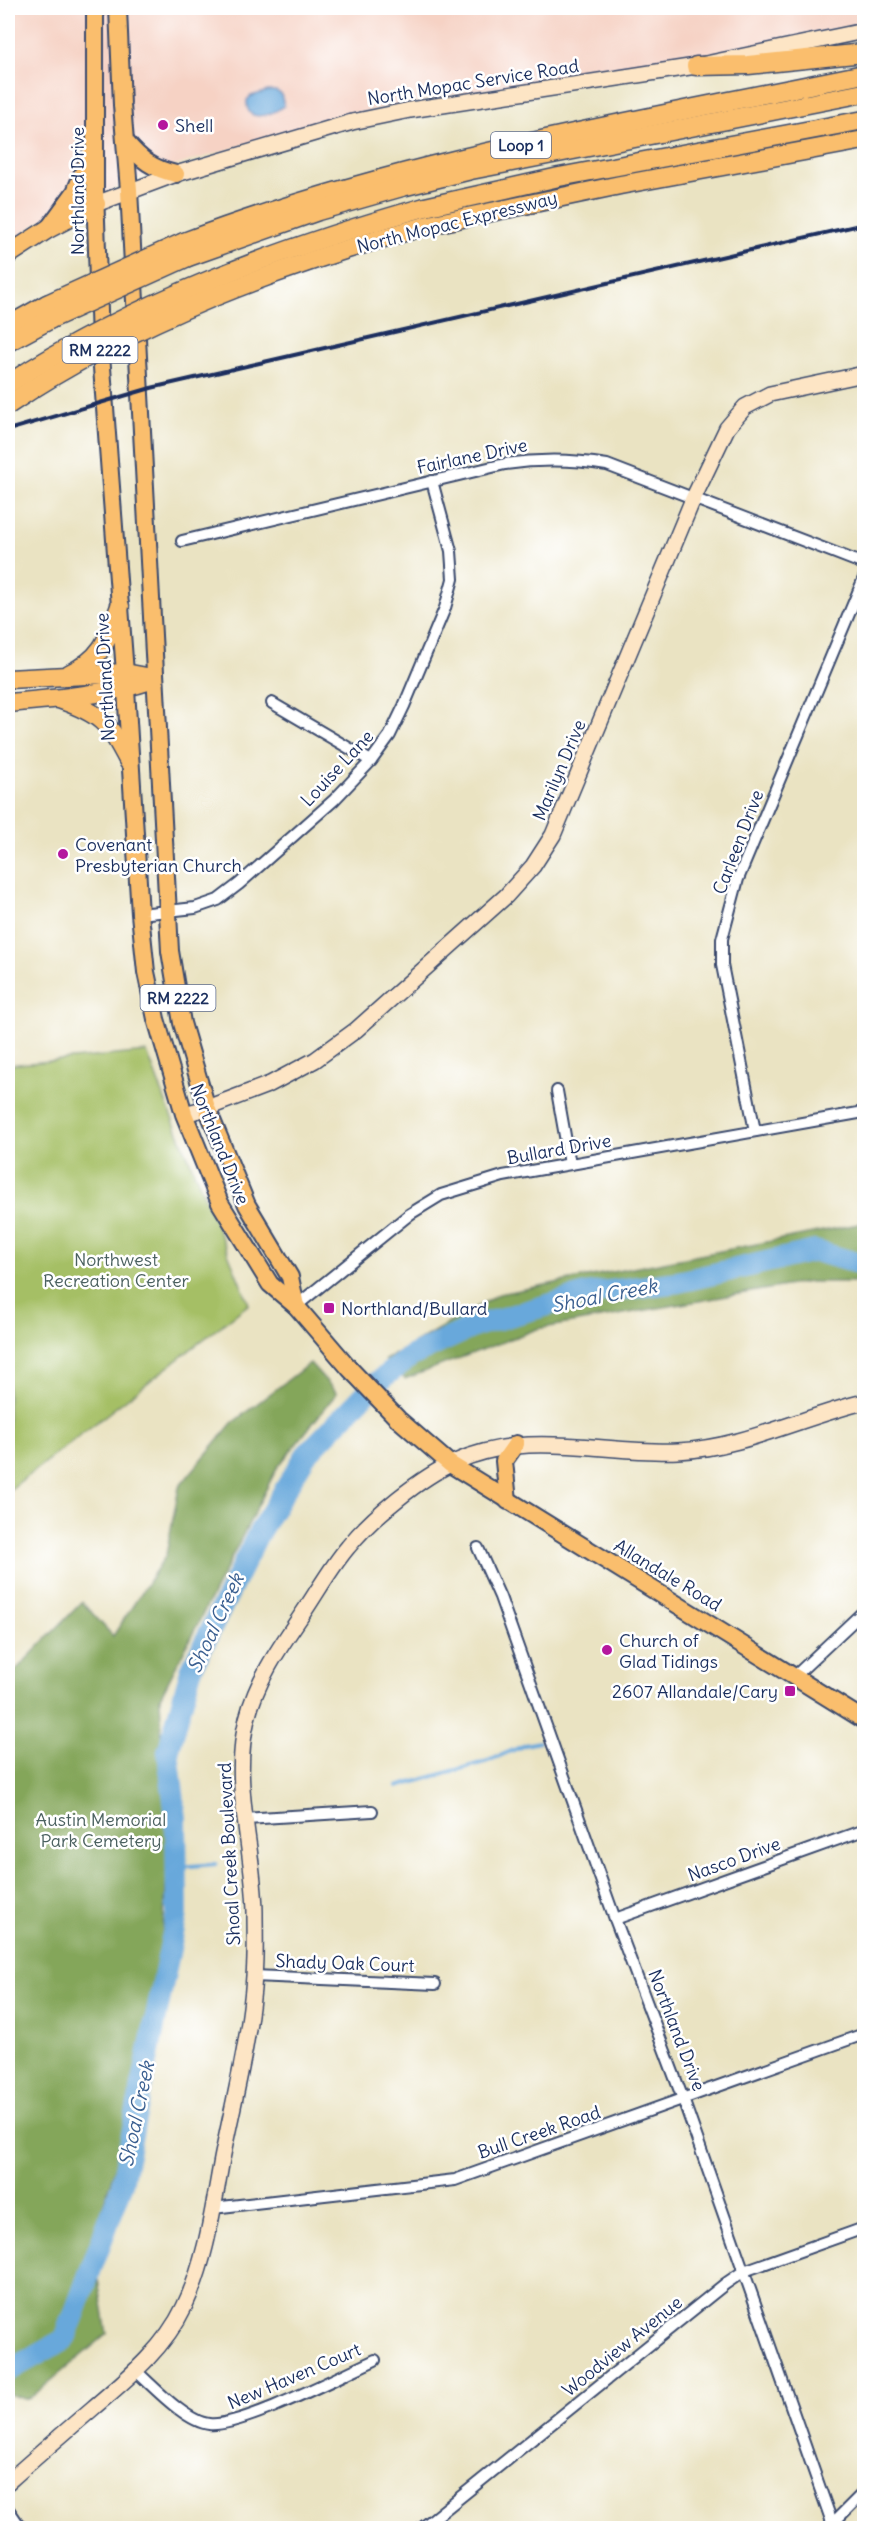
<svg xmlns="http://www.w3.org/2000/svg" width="872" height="2536" viewBox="0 0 872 2536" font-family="Delius,sans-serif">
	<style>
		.built { fill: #f6d2c4 }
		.green { fill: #a5bf65; stroke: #607762; stroke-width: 1.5 }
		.forest { fill: #84a65a; stroke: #506a5c; stroke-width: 1.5 }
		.water { fill: #68a8db; stroke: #426c9c; stroke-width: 1.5 }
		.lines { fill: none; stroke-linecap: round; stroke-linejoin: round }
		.stream { stroke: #68a8db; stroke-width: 4 }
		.river { stroke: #68a8db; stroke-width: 22 }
		.street-casing { stroke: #3a4a6d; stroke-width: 14 }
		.secondary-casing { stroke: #3a4a6d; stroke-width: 18 }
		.primary-casing { stroke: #3a4a6d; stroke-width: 20 }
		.highway-casing { stroke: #3a4a6d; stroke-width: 21 }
		.street { stroke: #fff; stroke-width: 10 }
		.secondary { stroke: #fde5c5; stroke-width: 15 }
		.primary { stroke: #fabe6d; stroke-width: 16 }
		.highway { stroke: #fabe6d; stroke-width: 18 }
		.rail { stroke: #1b2f5e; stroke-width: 4 }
		.highway-bridge-casing { stroke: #3a4a6d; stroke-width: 21; stroke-linecap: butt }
		.highway-bridge { stroke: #fabe6d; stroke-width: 18 }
		.poi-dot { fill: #b5179e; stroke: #fff; stroke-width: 2 }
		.labels { text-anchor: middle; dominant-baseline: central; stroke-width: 5; stroke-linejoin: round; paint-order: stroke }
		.shield { fill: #fff; stroke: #5f6d8e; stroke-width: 1.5 }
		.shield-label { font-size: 16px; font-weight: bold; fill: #1b2f5e }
		.street-label { font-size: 18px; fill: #1b2f5e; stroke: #fff }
		.poi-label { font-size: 18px; fill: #1b2f5e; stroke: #fff; text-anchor: start }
		.park-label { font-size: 18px; fill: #4b6160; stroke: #fff }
		.water-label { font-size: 20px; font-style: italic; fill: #3a5f90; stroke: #fff }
	</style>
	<rect width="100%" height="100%" fill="#fff"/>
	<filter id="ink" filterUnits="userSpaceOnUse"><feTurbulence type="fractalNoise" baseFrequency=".0167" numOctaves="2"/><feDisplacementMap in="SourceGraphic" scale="12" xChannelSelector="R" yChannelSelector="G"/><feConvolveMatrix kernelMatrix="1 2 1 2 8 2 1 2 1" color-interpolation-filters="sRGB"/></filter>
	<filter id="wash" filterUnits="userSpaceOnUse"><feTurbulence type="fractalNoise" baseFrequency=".008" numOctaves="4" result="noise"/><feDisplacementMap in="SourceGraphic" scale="24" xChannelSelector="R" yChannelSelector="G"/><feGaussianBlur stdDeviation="1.35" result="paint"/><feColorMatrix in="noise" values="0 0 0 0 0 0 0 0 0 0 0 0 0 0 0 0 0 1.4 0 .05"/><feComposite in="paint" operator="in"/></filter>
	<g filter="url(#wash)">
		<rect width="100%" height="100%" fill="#eae3c2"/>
		<path class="built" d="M8 8H864V23L759 46 467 93 330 118 146 175 40 221 8 244Z"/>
		<path class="green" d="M147 1052 170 1113 249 1304 8 1491V1065Z"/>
		<g class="forest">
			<path d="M864 1223V1282H809L537 1329 405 1379 385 1360 499 1294Z"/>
			<path d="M310 1363 337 1393 277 1468 160 1698 168 1867 154 2037 92 2243 107 2334 28 2400 8 2394V1678L82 1602 113 1636 166 1555 179 1487 232 1423Z"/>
		</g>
		<path class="water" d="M268 91H276L281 94 284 106C271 115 245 125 247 100L251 96Z"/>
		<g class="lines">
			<g class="stream">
				<path d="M397 1787 488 1761 525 1745 539 1742"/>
				<path d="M177 1867 216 1864"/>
			</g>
			<path class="river" d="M8 2371 65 2339 121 2188 177 1914 176 1818 168 1752 191 1670 258 1534 306 1455 375 1384 411 1356 475 1326 586 1294 678 1282 815 1251 864 1265"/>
		</g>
	</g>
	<g filter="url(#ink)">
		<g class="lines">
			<g class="street-casing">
				<g id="street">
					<path d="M182 541 505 464C540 459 571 459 607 465L864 564"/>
					<path d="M272 703 371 761"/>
					<path d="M140 914 195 908 218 900 239 884 334 800 371 761 390 735 404 706 445 608 453 579 451 551 432 481"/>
					<path d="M557 1091 570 1164"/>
					<path d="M755 1131 722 965V939L738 879 864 578"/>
					<path d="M296 1306 410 1214 441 1195 503 1176 864 1112"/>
					<path d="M478 1548 500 1597 615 1919 683 2099 834 2528"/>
					<path d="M795 1676 864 1611"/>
					<path d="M245 1819 372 1811"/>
					<path d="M615 1919 864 1830"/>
					<path d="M254 1976 435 1984"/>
					<path d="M213 2208 455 2180 864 2034"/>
					<path d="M136 2371C153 2386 186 2422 209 2424 240 2428 342 2375 375 2360"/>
					<path d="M8 2509 21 2528"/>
					<path d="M422 2528 725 2284 744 2271 864 2228"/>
					<path d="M828 2528 864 2492"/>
				</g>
			</g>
			<g class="secondary-casing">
				<g id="secondary">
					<path d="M96 204 176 174 352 122 410 110 696 66 864 31"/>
					<path d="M184 1114 207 1108 270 1084 315 1060 356 1030 506 896 533 866 553 835 693 499 727 428 745 407 770 394 864 374"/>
					<path d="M8 2482C36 2457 65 2432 93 2408 128 2378 164 2349 184 2307 206 2262 213 2208 222 2159 234 2099 250 2038 254 1976 256 1955 255 1933 255 1912 254 1848 231 1784 247 1719 257 1679 280 1647 303 1613 318 1591 331 1567 348 1547 372 1517 421 1477 455 1462 527 1429 602 1454 678 1451 742 1448 802 1417 864 1402"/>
				</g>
			</g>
			<g class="primary-casing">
				<g id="primary">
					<path d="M95 8V190L100 341 125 673 140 914 146 972 156 1019 184 1114 220 1203 270 1284 296 1306 350 1369 398 1419 450 1464 864 1720"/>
					<path d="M118 8 122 105 129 190 170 951 182 1023 207 1108 247 1205 290 1277 296 1306"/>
					<path d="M126 142C141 160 153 169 176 174"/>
					<path d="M48 229 75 192 91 153"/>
					<path d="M508 1501 504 1461 516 1444"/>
				</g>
			</g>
			<g class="highway-casing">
				<g id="highway">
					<path d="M696 66 748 65 864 53"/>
					<path d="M425 207 559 177 864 120"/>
					<path d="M429 225 620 185 864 140"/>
					<path d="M184 242C403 159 636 121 864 74"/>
					<path d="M8 255 48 229 96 204"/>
					<path d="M188 257 318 211 402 187 471 170 864 93"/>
					<path d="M8 326 47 304"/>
					<path d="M8 342 51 319"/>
					<path d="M69 674C103 658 108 639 120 606"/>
					<path d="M8 679 125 673 152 678"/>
					<path d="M59 699C102 714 108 722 129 762"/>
					<path d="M8 703C57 699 107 695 154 679"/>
				</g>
			</g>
			<use href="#street" class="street"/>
			<use href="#secondary" class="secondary"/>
			<use href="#primary" class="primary"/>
			<use href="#highway" class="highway"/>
			<path class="rail" d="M8 430 151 388 864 224"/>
			<g class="highway-bridge-casing">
				<g id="highway-bridge">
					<path d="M47 304 184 242"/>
					<path d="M51 319 188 257"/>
					<path d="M8 384C134 302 280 248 425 207"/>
					<path d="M8 405C134 320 283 265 429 225"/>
				</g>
			</g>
			<use href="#highway-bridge" class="highway-bridge"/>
		</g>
	</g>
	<g class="poi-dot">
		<circle cx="163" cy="125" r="6"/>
		<circle cx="63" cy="854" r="6"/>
		<rect x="323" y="1302" width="12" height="12" rx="3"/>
		<circle cx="607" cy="1650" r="6"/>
		<rect x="784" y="1685" width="12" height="12" rx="3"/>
	</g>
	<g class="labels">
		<g class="shield">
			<rect x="491" y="132" width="60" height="26" rx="4.5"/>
			<rect x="62.5" y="337" width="75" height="26" rx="4.5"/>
			<rect x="140.5" y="985" width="75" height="26" rx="4.5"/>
		</g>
		<g class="shield-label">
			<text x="521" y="145">Loop 1</text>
			<text x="100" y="350">RM 2222</text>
			<text x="178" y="998">RM 2222</text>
		</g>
		<g class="street-label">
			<text transform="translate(473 82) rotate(-9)">North Mopac Service Road</text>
			<text transform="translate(77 191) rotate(-90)">Northland Drive</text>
			<text transform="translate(457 222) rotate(-14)">North Mopac Expressway</text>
			<text transform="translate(472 456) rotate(-12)">Fairlane Drive</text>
			<text transform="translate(105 677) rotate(-93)">Northland Drive</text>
			<text transform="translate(337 768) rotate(-47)">Louise Lane</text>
			<text transform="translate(559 770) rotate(-67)">Marilyn Drive</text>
			<text transform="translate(738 842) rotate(-69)">Carleen Drive</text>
			<text transform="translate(220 1144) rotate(68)">Northland Drive</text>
			<text transform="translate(559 1149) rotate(-10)">Bullard Drive</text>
			<text transform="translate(668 1575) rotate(31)">Allandale Road</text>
			<text transform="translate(229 1854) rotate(-93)">Shoal Creek Boulevard</text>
			<text transform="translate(734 1859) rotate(-20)">Nasco Drive</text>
			<text transform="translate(345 1963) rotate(2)">Shady Oak Court</text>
			<text transform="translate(677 2030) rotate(69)">Northland Drive</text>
			<text transform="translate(539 2132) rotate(-19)">Bull Creek Road</text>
			<text transform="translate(622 2346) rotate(-39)">Woodview Avenue</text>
			<text transform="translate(294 2376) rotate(-23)">New Haven Court</text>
		</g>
		<g class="poi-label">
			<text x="175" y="125">Shell</text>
			<text x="75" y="844">Covenant<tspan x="75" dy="21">Presbyterian Church</tspan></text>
			<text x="341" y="1308">Northland/Bullard</text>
			<text x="619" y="1640">Church of<tspan x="619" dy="21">Glad Tidings</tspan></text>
			<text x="778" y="1691" text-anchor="end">2607 Allandale/Cary</text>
		</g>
		<g class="park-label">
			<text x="116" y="1259">Northwest<tspan x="116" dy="21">Recreation Center</tspan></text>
			<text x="101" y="1819">Austin Memorial<tspan x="101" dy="21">Park Cemetery</tspan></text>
		</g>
		<g class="water-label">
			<text transform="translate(604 1295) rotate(-11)">Shoal Creek</text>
			<text transform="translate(215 1623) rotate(-65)">Shoal Creek</text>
			<text transform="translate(136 2114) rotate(-78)">Shoal Creek</text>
		</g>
	</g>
	<rect width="872" height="2536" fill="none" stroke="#fff" stroke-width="30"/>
</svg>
